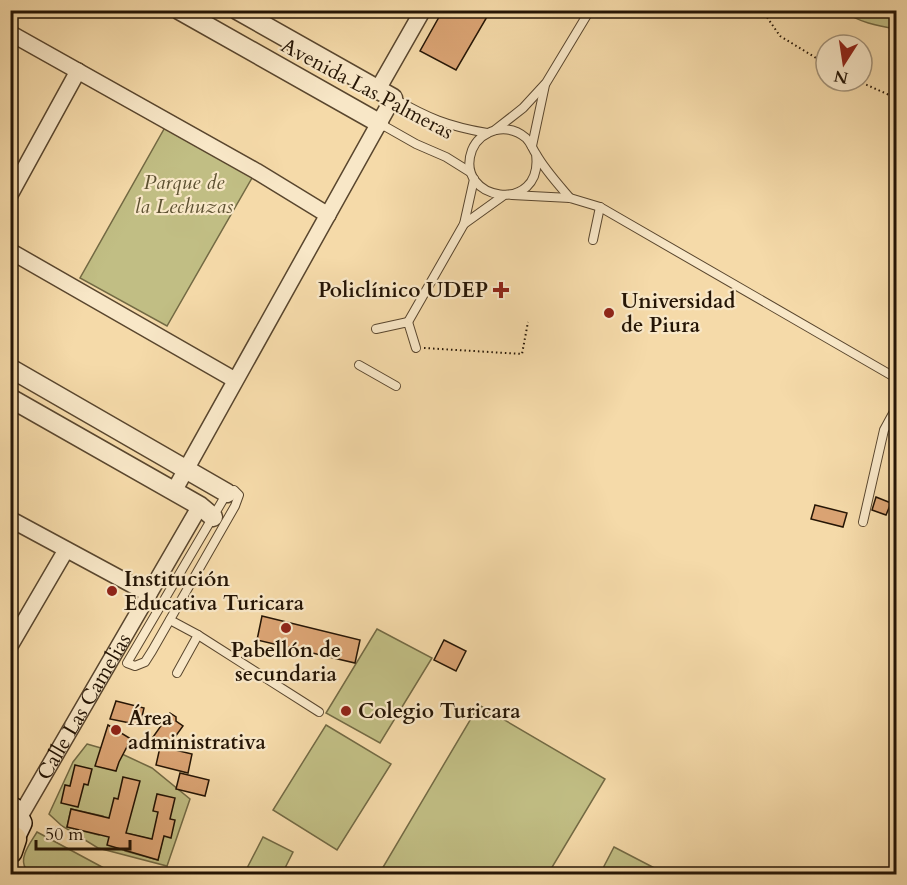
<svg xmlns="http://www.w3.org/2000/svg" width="907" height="885" viewBox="0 0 907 885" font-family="Cardo,serif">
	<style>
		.green { fill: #c1be84; stroke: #736a44; stroke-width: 1.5; fill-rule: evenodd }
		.building { fill: #dba474; stroke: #251505; stroke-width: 1.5 }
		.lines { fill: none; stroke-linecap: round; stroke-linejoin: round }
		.service-casing { stroke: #59462e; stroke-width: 10 }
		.minor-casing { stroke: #59462e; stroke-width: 18 }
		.tertiary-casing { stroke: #59462e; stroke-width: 21 }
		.secondary-casing { stroke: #251505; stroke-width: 24 }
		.primary-casing { stroke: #251505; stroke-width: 27 }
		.path { stroke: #251505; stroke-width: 2; stroke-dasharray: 1.5 3; stroke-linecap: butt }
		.service { stroke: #f8e7c7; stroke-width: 8 }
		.minor { stroke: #f8e7c7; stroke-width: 15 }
		.tertiary { stroke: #f8e7c7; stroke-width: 18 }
		.secondary { stroke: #f8e7c7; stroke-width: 21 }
		.primary { stroke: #f5daa9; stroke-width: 24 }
		.poi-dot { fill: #8f2418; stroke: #f8e7c7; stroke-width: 2 }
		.labels { text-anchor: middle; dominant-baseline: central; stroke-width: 4.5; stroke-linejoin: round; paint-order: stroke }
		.street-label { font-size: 21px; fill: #251505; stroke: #f8e7c7 }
		.park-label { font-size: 21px; font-style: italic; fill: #5c5031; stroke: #f8e7c7 }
		.poi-label { font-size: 21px; font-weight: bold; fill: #251505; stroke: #f8e7c7; text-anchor: start }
	</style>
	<rect width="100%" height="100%" fill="#f5daa9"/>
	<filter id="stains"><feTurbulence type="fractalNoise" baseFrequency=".00333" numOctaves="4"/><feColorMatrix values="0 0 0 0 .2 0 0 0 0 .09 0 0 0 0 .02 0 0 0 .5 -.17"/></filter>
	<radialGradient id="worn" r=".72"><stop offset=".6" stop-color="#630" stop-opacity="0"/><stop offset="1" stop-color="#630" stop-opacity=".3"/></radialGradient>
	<g class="green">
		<path d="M843 11H879L896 14V29C878 26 858 22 843 11Z"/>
		<path d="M168 122 256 171 167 326 80 278Z"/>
		<path d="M377 629 432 658 380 743 326 713Z"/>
		<path d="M479 705 605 779 548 874H379Z"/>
		<path d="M326 725 391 764 337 850 273 810Z"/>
		<path d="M87 744 122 754 152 768 190 799 167 866 98 848 62 826 49 814 73 762ZM71 809 103 816 99 835 67 827ZM130 834 162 842 158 860 125 851Z"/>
		<path d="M37 832 115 874H49L26 869C18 858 31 842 37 832Z"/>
		<path d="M263 837 293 852 282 874H244Z"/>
		<path d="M614 847 666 874H600Z"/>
	</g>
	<g class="building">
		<path d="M443 10H491L456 70 420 51Z"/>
		<path d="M876 497 891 503 886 515 872 510Z"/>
		<path d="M815 505 847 513 843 527 811 519Z"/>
		<path d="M262 616 360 640 355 663 257 640Z"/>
		<path d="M444 640 466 651 456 671 434 660Z"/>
		<path d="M116 701 144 708 140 725 110 719Z"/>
		<path d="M170 713 176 717V721L183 726 167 748 192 754 188 773 156 765 161 743 153 737Z"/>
		<path d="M108 725 131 739 119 762 116 771 95 766Z"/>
		<path d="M75 765 92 769 88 785 84 784 78 807 61 803 65 785 70 786Z"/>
		<path d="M180 773 209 780 205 796 176 789Z"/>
		<path d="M123 777 140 781 126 833 152 839 158 812 153 811 157 794 175 798 170 819 175 820 171 838 164 836 158 860 107 845 109 837 67 827 71 809 109 818 114 798 118 799Z"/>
	</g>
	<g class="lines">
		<g class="service-casing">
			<g id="service">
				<path d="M393 98C428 118 447 126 487 133"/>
				<path d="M379 123 416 144 446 157 470 172"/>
				<path d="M495 130 523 108 546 83 590 10"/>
				<path d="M532 146 545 85"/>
				<path d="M536 154C544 216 453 201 472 150 476 140 485 133 496 130 507 128 518 131 526 138 531 143 532 148 536 154 545 170 558 184 570 198"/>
				<path d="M512 195 570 198 600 207 896 378"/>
				<path d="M464 224 503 196"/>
				<path d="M593 240 600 207"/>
				<path d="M408 322 464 224 474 179"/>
				<path d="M376 329 408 322 416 348"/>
				<path d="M359 365 396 386"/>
				<path d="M234 490 239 495 235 506 152 651 145 662 135 666 127 663 227 493Z"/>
				<path d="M863 522 884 430 896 408"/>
				<path d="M170 620 198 635 177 673"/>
				<path d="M198 635 319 712"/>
			</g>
		</g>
		<g class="minor-casing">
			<g id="minor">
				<path d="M10 33 256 171 328 215"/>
				<path d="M378 89 423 10"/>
				<path d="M10 195 78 71"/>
				<path d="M10 251 235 380"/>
				<path d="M174 491 393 98"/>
				<path d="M10 519 149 594"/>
				<path d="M10 646 66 550"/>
				<path id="s1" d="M19 818 200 506"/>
			</g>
		</g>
		<g class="tertiary-casing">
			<g id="tertiary">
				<path d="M179 10 379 123"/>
				<path d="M237 10 393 98"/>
				<path d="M10 368 227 493"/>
				<path d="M10 398 200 506 213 517"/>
			</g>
		</g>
		<g class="secondary-casing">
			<path id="secondary" d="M10 807 14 809 21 823 10 846"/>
		</g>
		<g class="primary-casing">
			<path id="primary" d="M10 851 14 839"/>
		</g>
		<g class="path">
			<path d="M762 10 780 36 826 64"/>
			<path d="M858 81 896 98"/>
			<path d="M424 348 522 354 528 322"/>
		</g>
		<use href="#service" class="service"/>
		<use href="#minor" class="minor"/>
		<use href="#tertiary" class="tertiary"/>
		<use href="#secondary" class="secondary"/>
		<use href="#primary" class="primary"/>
	</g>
	<g class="poi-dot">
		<path d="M498 281h6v6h6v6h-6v6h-6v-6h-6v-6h6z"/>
		<circle cx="609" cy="313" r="6"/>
		<circle cx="112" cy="591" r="6"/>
		<circle cx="286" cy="628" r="6"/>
		<circle cx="346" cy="711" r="6"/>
		<circle cx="116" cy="730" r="6"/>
	</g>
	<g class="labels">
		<g class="street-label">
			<text transform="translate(367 89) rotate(28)">Avenida Las Palmeras</text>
			<text stroke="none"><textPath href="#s1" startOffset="129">Calle Las Camelias</textPath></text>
		</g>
		<g class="park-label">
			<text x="184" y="182">Parque de<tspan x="184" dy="24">la Lechuzas</tspan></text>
		</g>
		<g class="poi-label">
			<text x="488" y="290" text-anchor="end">Policlínico UDEP</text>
			<text x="621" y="301">Universidad<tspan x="621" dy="24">de Piura</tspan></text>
			<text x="124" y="579">Institución<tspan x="124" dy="24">Educativa Turicara</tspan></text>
			<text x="286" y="650" text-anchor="middle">Pabellón de<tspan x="286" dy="24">secundaria</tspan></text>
			<text x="358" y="711">Colegio Turicara</text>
			<text x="128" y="718">Área<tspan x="128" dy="24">administrativa</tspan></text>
		</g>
	</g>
	<rect width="907" height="885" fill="none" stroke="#f5daa9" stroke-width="36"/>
	<rect x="12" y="12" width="883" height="861" fill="none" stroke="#251505" stroke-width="3"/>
	<rect x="18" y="18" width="871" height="849" fill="none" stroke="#251505" stroke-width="1.5"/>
	<g transform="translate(844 63) rotate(192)"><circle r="28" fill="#f8e7c7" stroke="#a49379" stroke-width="1.5"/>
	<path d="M0-4.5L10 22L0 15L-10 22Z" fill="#8f2418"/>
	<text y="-9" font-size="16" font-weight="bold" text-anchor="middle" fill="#251505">N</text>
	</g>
	<path d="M36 840v9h94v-9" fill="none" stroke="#251505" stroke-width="3"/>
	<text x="45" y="840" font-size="18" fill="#251505" stroke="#f8e7c7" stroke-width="4.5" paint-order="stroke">50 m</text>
	<rect width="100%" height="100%" filter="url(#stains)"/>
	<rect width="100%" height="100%" fill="url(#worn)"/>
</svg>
